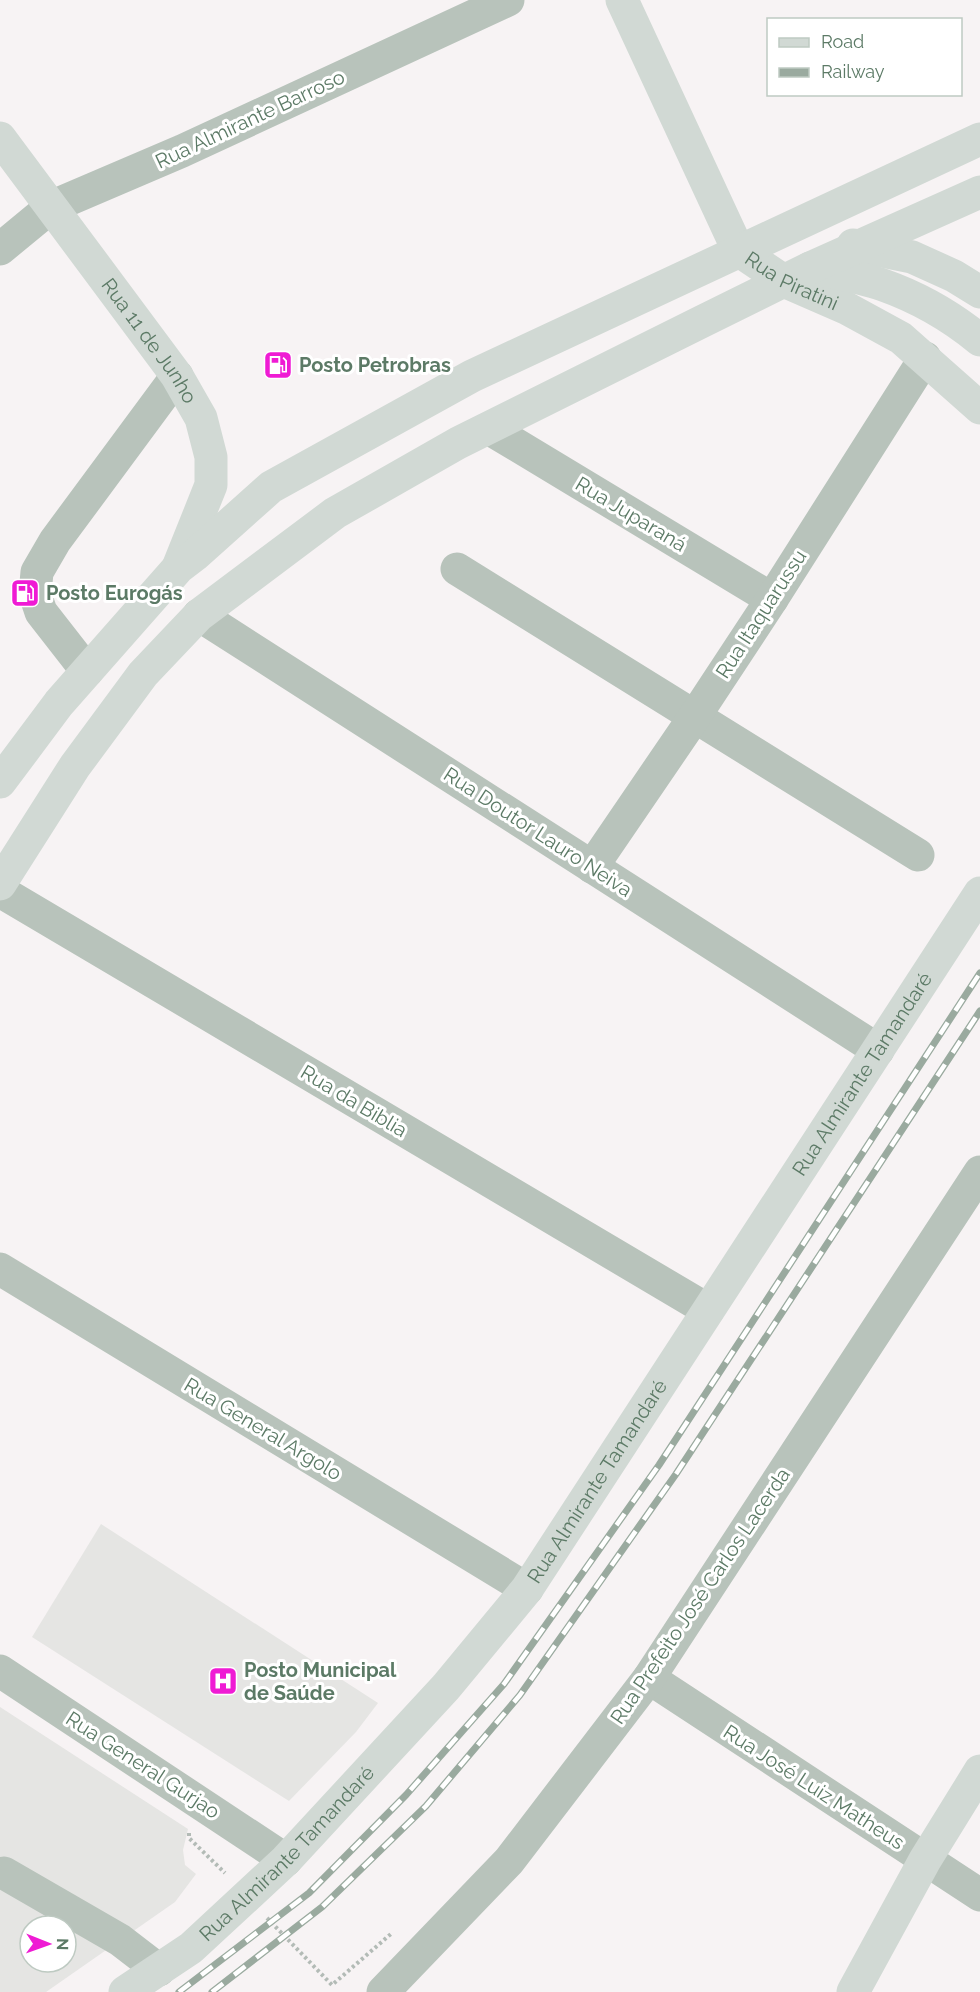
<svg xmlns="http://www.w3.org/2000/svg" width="980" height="1992" viewBox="0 0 980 1992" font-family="Raleway,sans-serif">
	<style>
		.built { fill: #e5e5e3; fill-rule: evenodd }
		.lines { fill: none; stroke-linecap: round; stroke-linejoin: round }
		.path { stroke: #b3bbb6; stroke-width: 4; stroke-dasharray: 3 3; stroke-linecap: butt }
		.minor { stroke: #b8c3bb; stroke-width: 33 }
		.major { stroke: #d1d9d4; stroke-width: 33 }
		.rail-casing { stroke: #9aaa9f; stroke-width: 7 }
		.rail { stroke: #fff; stroke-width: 4.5; stroke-dasharray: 14; stroke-linecap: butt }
		.labels { text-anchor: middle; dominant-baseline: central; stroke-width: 6; stroke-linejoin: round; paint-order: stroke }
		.street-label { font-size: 20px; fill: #5c7a66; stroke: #fff }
		.poi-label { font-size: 20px; font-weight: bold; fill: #5c7a66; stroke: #fff; text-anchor: start }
	</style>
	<rect width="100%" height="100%" fill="#f7f3f4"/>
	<g class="built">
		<path d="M101 1524 378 1703 356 1732 289 1801 32 1637Z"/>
		<path d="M0 1707 188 1829 183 1850 185 1865 196 1874 175 1902 46 1992H0ZM30 1926H66V1962H30Z"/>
	</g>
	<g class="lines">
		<g class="path">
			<path d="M189 1833V1838L225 1873"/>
			<path d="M267 1918 332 1985 392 1933"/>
		</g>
		<g class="minor">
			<path d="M0 249 51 207 182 151 508 0"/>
			<path d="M490 429 772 599"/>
			<path d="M457 569 918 855"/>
			<path d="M199 615 878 1050"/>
			<path d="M87 671 41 612 35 594 37 572 55 541 177 376"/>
			<path d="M592 867 695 716 772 599 925 358"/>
			<path d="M0 891 708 1310"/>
			<path d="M0 1269 527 1589"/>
			<path d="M0 1671 286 1860"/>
			<path d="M649 1678 980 1895"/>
			<path d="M4 1873 120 1940 159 1970"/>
			<path d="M383 1992 509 1861 649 1678 980 1172"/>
		</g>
		<g class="major">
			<path id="s1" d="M622 0 738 250 784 281 846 308 901 338 980 408"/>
			<path id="s2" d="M0 138 177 376 201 418 211 457V485L179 565"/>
			<path d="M853 245 912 257 954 276 980 292"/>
			<path d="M810 268C834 273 860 277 883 285 917 297 952 317 980 340"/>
			<path d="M0 782 59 703 178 568 195 555 271 487 472 376 980 139"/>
			<path d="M0 884 75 766 143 674 199 615 335 513 458 443 699 323 810 268 980 192"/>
			<path id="s3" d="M125 1992 191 1948 286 1860 446 1687 527 1589 980 893"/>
			<path d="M853 1992 925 1860 980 1771"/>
		</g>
		<g class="rail-casing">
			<g id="rail">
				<path d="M179 1992 309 1893 406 1795 504 1684 659 1465 980 973"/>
				<path d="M212 1992 322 1907 426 1806 520 1695 676 1474 980 1011"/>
			</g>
		</g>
		<use href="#rail" class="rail"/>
	</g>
	<defs>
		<g id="fuel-square" transform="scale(1.5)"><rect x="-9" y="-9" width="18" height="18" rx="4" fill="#ef1bd4" stroke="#fff"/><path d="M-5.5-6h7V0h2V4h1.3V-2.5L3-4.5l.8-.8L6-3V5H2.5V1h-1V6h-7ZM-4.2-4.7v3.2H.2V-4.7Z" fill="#fff"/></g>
		<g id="hospital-square" transform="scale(1.5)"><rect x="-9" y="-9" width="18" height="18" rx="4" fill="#ef1bd4" stroke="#fff"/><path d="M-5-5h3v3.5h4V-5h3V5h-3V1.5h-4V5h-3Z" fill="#fff"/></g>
	</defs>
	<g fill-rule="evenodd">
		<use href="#fuel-square" x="278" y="365"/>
		<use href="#fuel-square" x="25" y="593"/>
		<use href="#hospital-square" x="223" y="1681"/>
	</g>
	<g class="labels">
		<g class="street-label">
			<text transform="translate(250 119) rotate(-25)">Rua Almirante Barroso</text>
			<text stroke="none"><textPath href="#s1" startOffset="338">Rua Piratini</textPath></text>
			<text stroke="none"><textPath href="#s2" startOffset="252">Rua 11 de Junho</textPath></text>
			<text transform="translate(631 514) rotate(31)">Rua Juparaná</text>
			<text transform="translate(761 614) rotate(-57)">Rua Itaquarussu</text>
			<text transform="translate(538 832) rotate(33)">Rua Doutor Lauro Neiva</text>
			<text stroke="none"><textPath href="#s3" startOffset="1186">Rua Almirante Tamandaré</textPath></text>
			<text transform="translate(354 1101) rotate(31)">Rua da Biblia</text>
			<text transform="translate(263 1429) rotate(31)">Rua General Argolo</text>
			<text stroke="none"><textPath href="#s3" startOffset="700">Rua Almirante Tamandaré</textPath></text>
			<text transform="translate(700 1596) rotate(-56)">Rua Prefeito José Carlos Lacerda</text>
			<text transform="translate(143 1765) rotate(33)">Rua General Gurjao</text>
			<text transform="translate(814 1787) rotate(33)">Rua José Luiz Matheus</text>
			<text stroke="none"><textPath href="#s3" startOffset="214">Rua Almirante Tamandaré</textPath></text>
		</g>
		<g class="poi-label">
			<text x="299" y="365">Posto Petrobras</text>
			<text x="46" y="593">Posto Eurogás</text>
			<text x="244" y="1670">Posto Municipal<tspan x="244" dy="23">de Saúde</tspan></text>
		</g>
	</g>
	<rect x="767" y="18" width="195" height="78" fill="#ffffff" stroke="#becac2" stroke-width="1.5"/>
	<rect x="779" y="38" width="30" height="9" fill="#d1d9d4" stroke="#becac2" stroke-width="1.5"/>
	<text x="821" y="48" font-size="18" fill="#5c7a66">Road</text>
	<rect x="779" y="68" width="30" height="9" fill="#9aaa9f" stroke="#becac2" stroke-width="1.5"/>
	<text x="821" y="78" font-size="18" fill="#5c7a66">Railway</text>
	<g transform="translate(48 1944) rotate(91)"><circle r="28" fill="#ffffff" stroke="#becac2" stroke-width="1.5"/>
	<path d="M0-4.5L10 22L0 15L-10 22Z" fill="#ef1bd4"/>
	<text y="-9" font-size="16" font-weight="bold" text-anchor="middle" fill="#5c7a66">N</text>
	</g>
</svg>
